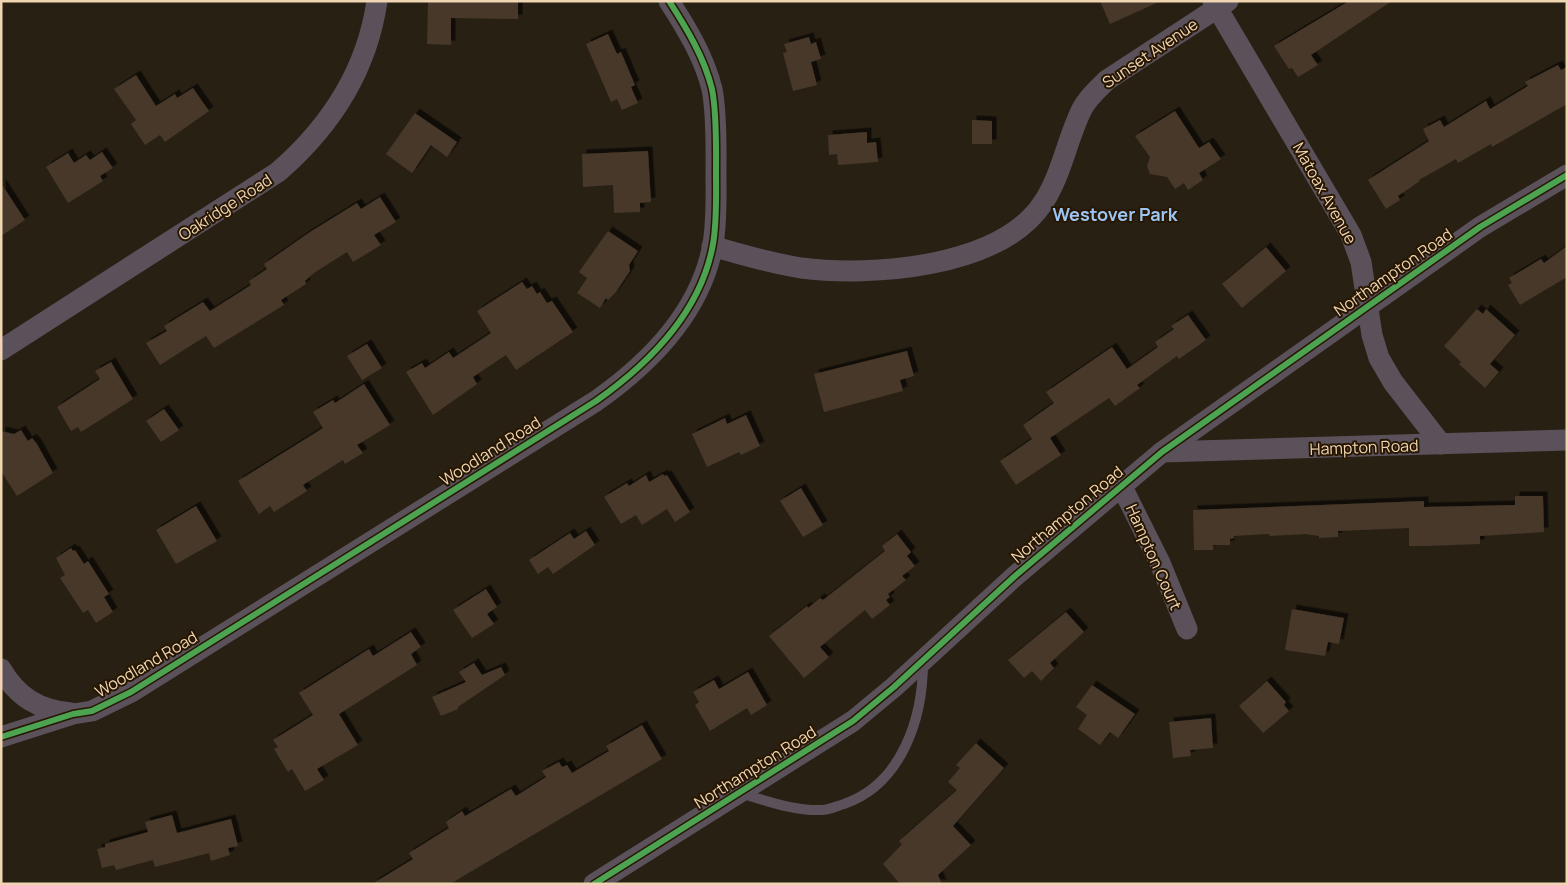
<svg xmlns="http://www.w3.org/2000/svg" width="1568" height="885" viewBox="0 0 1568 885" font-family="Manrope,sans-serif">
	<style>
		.building { fill: #46382a; filter: url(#shadow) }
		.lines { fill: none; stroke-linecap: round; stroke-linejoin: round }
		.lane { stroke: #5a515b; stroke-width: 10 }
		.street { stroke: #5a515b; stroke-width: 21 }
		.cycleway-casing { stroke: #271702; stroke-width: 9 }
		.cycleway { stroke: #4ca352; stroke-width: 6 }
		.labels { text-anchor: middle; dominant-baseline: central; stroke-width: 4; stroke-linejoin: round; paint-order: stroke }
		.street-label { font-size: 16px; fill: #f0d5b3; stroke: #271702 }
		.neighbourhood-label { font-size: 18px; font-weight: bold; fill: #9cc5f4; stroke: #271702 }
	</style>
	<defs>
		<filter id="shadow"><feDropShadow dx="4.5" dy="-4.5" stdDeviation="0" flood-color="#0009"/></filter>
	</defs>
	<rect width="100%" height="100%" fill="#282013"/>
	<g class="building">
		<path d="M428 1H518V19L451 18V45L427 44Z"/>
		<path d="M1100 1H1161L1110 24Z"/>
		<path d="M1349 1H1392L1311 55 1318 65 1298 77 1292 68 1289 69 1274 46Z"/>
		<path d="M608 34 617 54 621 52 635 85 631 87 638 103 622 110 617 99 611 102 586 44Z"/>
		<path d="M809 37 811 44 816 42 821 59 811 62 817 85 793 91 783 53 787 52 784 44Z"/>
		<path d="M1558 65 1561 70 1567 67V104L1492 147 1491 144 1458 163 1456 159 1419 180 1420 181 1398 196 1400 200 1386 209 1368 180 1429 141 1423 129 1440 120 1444 127 1486 101 1490 109 1528 86 1525 82Z"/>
		<path d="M136 75 156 106 175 94 177 98 193 88 209 111 165 142 160 135 145 145 131 124 136 120 114 89Z"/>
		<path d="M1175 111 1199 148 1209 142 1221 159 1199 173 1203 180 1188 190 1184 183 1175 189 1167 177 1150 174 1147 166 1150 157 1135 136Z"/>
		<path d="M415 113 457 142 447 157 431 145 412 173 386 154Z"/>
		<path d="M972 120 992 121V144H972Z"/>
		<path d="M867 132V143L876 142 878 162 838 165 837 154 829 155 828 135Z"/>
		<path d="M648 151 651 202 640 203V212L614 213 613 185 583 187 582 154Z"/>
		<path d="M102 152 113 168 100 176 103 181 68 203 46 167 68 153 74 163 86 155 90 160Z"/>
		<path d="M1 183 25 220 1 236Z"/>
		<path d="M380 197 396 222 374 235 381 245 353 262 347 252 314 273 305 281 306 284 281 300 284 305 214 348 206 336 160 365 146 343 167 331 164 326 203 302 210 311 251 285 249 281 267 269 264 264 310 232 357 203 361 209Z"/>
		<path d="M608 231 638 251 629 265 630 271 616 292 608 300 606 298 600 308 577 293 587 278 579 272Z"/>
		<path d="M1567 246V277L1520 305 1508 285 1512 283 1509 278 1541 259 1544 263Z"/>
		<path d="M1266 247 1286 271 1242 308 1222 284Z"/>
		<path d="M522 282 527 289 532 286 537 294 540 292 547 303 552 301 573 332 516 370 506 355 473 377 477 384 433 415 406 372 422 363 425 368 449 352 453 358 491 333 477 311Z"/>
		<path d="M1477 309 1483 314 1486 309 1515 335 1490 364 1499 372 1485 388 1459 364 1461 362 1444 346Z"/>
		<path d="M1188 315 1206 340 1179 359 1177 356 1137 385 1140 388 1115 406 1109 398 1050 438 1061 455 1016 485 1000 461 1032 439 1023 425 1054 403 1046 392 1112 347 1127 369 1158 347 1155 342 1174 329 1171 326Z"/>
		<path d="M367 344 382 368 362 380 347 356Z"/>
		<path d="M907 351 914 376 900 380 903 391 824 412 814 374Z"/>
		<path d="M111 362 133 399 81 432 78 427 71 431 57 407 100 379 95 371Z"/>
		<path d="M364 384 390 425 357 445 363 453 345 464 343 460 303 485 307 491 274 512 270 506 259 514 238 481 323 428 313 412 333 400 335 403Z"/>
		<path d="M164 409 179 430 161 442 146 421Z"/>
		<path d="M746 415 760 446 741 455 739 452 707 467 692 434 725 418 727 424Z"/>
		<path d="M21 430 28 441 32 438 37 444 53 473 17 496 1 471V431L14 434Z"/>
		<path d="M663 474 664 476 667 475 690 512 675 522 667 509 642 525 636 515 621 524 604 497 627 483 629 486 646 475 649 482Z"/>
		<path d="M801 488 823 525 803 537 780 501Z"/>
		<path d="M1515 496H1543L1544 532 1480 536V544L1428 546H1409V528L1338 531V537L1319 538V536L1306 534 1270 536 1269 534 1234 536V538L1230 539V545H1213V550H1194L1193 510 1424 501V507L1515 505Z"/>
		<path d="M196 506 217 541 176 564 156 530Z"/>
		<path d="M586 531 595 545 553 574 548 567 538 574 529 560 570 533 574 539Z"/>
		<path d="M897 534 911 552 907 556 915 566 902 576 906 580 888 594 890 597 886 600 890 605 872 619 865 610 820 647 829 657 804 678 769 636 807 606 808 608 820 598 823 600 885 551 882 546Z"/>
		<path d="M71 548 73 551 75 550 84 564 88 561 109 594 104 597 113 612 96 623 88 610 83 613 60 578 65 575 56 558Z"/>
		<path d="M486 589 497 607 487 614 494 624 472 638 453 610Z"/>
		<path d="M1292 609 1344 618 1339 644 1328 642 1325 656 1285 650Z"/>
		<path d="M1066 612 1084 632 1050 663 1054 668 1041 681 1032 671 1024 678 1008 660Z"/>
		<path d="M411 632 421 647 411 654 417 665 339 714 358 745 317 769 324 780 305 791 292 769 288 772 274 749 278 747 273 740 313 715 299 693 369 649 373 656Z"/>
		<path d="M474 663 482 675 501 667 505 675 458 707V709L441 716 432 697 466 682 459 672Z"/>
		<path d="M748 672 767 705 751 715 747 708 710 731 695 705 699 702 693 692 714 680 719 689Z"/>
		<path d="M1267 681 1286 702 1284 705 1289 711 1263 733 1239 706Z"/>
		<path d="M1092 685 1135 714 1118 738 1110 732 1100 745 1078 729 1087 715 1076 707Z"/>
		<path d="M1211 718 1213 748 1190 750 1191 756 1173 758 1169 722Z"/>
		<path d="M642 725 662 759 450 884H372L413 859 409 853 449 828 446 822 462 811 465 816 511 789 516 796 546 777 542 771 559 762 562 767 567 765 572 773 609 751 606 746Z"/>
		<path d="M976 743 1004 768 953 826 971 845 938 875 942 884H900L883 864 902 844 899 841 957 790 948 782 960 768 956 765Z"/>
		<path d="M172 815 177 833 231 819 238 846 228 848 230 855 211 861 209 853 155 867 153 860 116 870 114 865 102 868 97 849 105 847V844L148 832 145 822Z"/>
	</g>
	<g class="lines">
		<path class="lane" d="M740 793C767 801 794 811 822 810 829 810 837 806 844 804 902 784 923 718 923 662"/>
		<g class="street">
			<path d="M1213 1 1351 235 1361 262 1372 335 1379 358 1393 382 1441 444"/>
			<path d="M712 246C742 255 771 263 801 268 871 277 1000 268 1043 203 1062 174 1067 139 1082 109 1088 97 1098 89 1107 80L1228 1"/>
			<path d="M1 350 278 172C330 127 367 70 377 1"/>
			<path d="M1162 452 1567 440"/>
			<path d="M1121 485 1160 563 1187 629"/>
			<path d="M1 669C17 697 39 710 71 713"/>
			<path d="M1 737 73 714 92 711 131 692 596 401C650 363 701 312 713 244 717 221 716 197 716 173 716 148 717 114 712 89 704 57 687 29 669 1"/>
			<path d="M594 884 853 721 894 687 1015 576 1162 452 1480 227 1567 175"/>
		</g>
		<g class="cycleway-casing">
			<g id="cycleway">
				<path d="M1 737 73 714 92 711 131 692 596 401C650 363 701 312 713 244 717 221 716 197 716 173 716 148 717 114 712 89 704 57 687 29 669 1"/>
				<path d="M594 884 853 721 894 687 1015 576 1162 452 1480 227 1567 175"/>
			</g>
		</g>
		<use href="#cycleway" class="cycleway"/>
	</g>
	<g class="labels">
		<g class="street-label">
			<text transform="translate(1150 53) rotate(-34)">Sunset Avenue</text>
			<text transform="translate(1325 193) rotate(61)">Matoax Avenue</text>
			<text transform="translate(225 207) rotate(-33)">Oakridge Road</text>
			<text transform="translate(1393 272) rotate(-35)">Northampton Road</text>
			<text transform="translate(1364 447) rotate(-2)">Hampton Road</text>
			<text transform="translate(490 451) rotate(-32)">Woodland Road</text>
			<text transform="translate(1067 514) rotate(-40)">Northampton Road</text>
			<text transform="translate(1154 557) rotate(66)">Hampton Court</text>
			<text transform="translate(146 664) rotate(-30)">Woodland Road</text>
			<text transform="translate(755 767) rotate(-32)">Northampton Road</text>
		</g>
		<g class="neighbourhood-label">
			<text x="1115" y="214">Westover Park</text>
		</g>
	</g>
	<rect width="1568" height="885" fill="none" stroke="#f0d5b3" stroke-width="5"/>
</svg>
